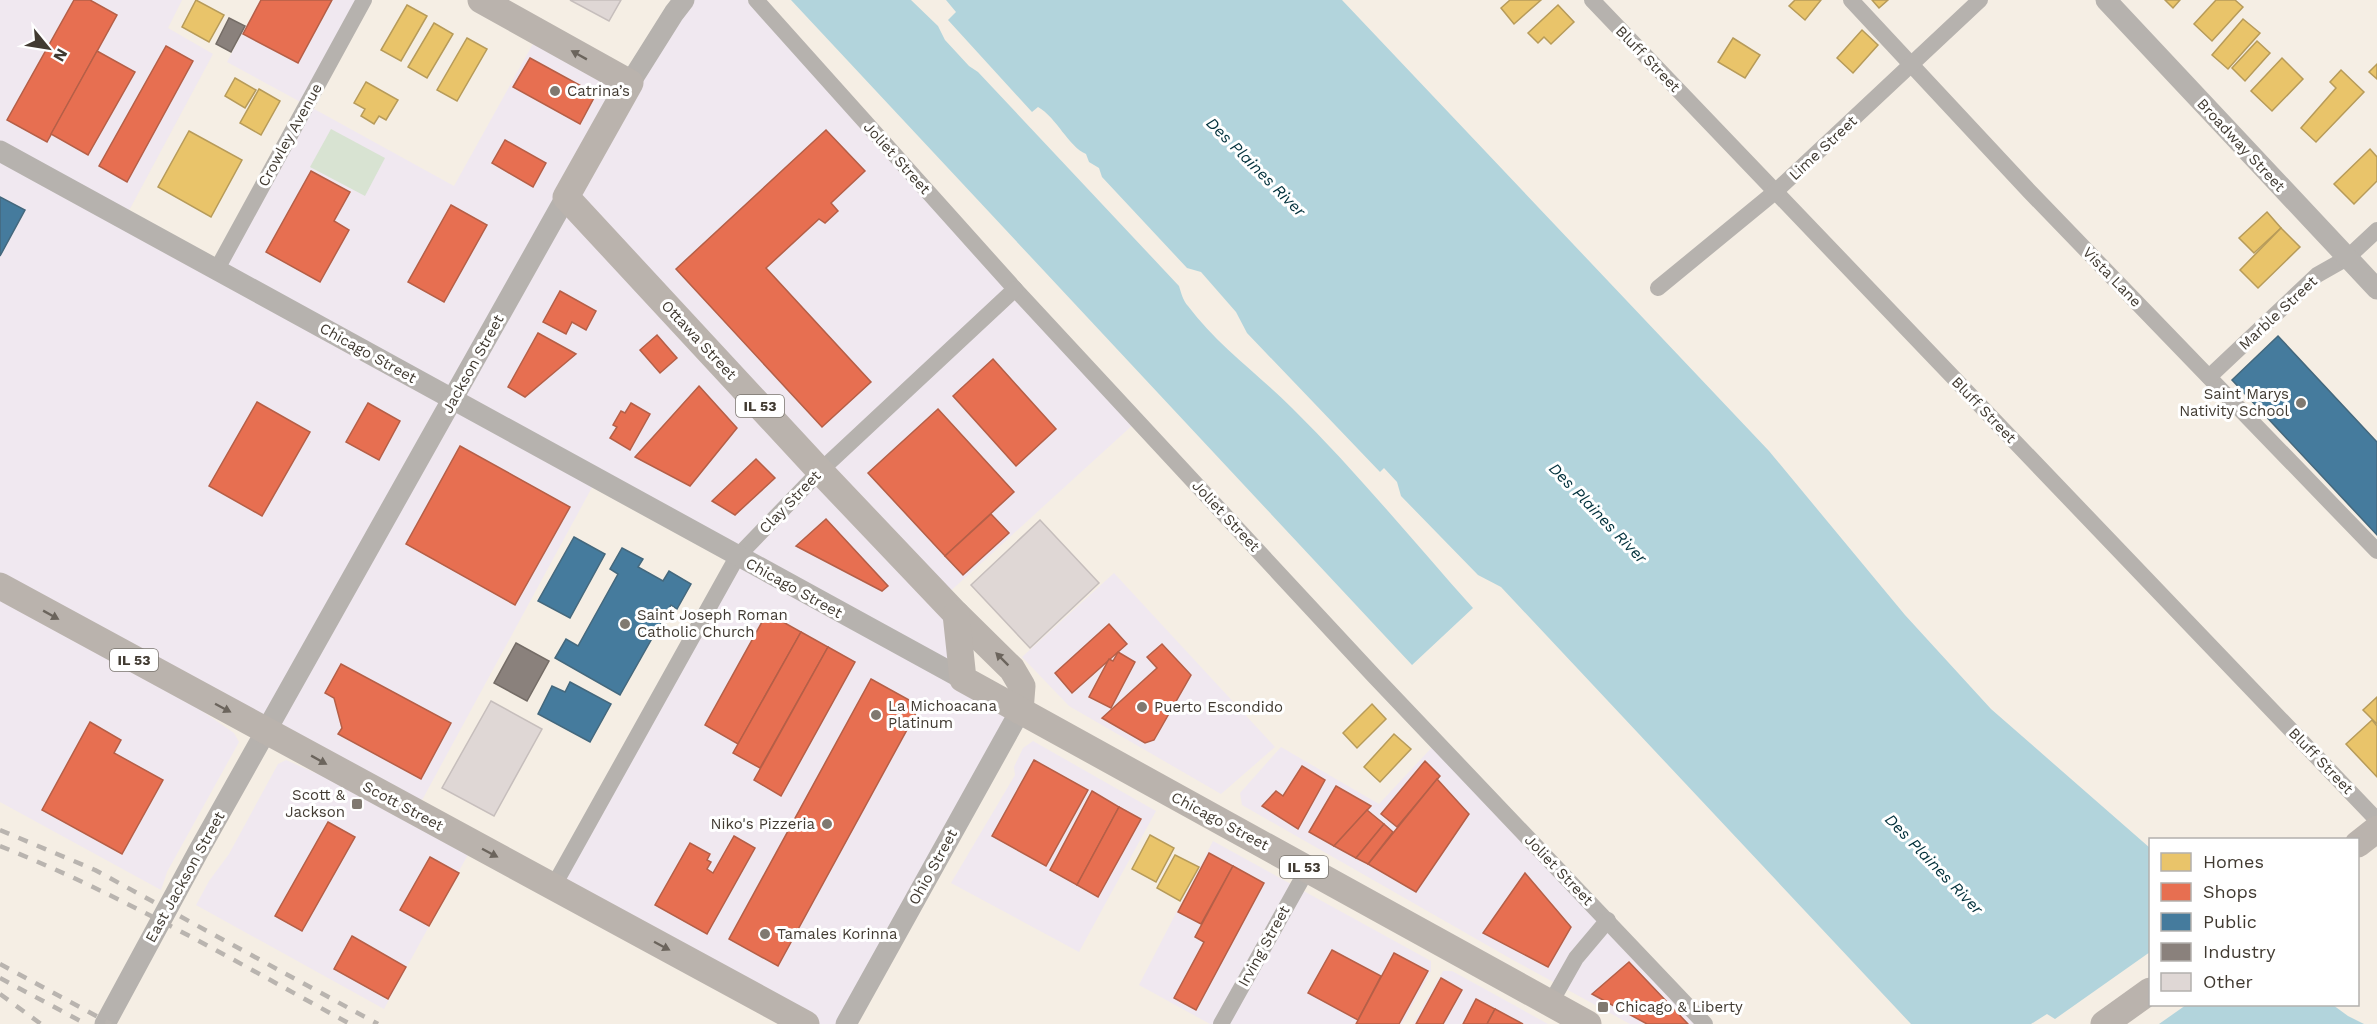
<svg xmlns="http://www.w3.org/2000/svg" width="2377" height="1024" viewBox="0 0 2377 1024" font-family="'Work Sans',sans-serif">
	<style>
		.commercial { fill: #f0e8f0 }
		.green { fill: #d8e3d2 }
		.water { fill: #b2d4dc }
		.pier { fill: #f5eee4 }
		.homes { fill: #e9c46a; stroke: #b79b59; stroke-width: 1.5 }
		.shops { fill: #e76f51; stroke: #b55f47; stroke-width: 1.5 }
		.public { fill: #457b9d; stroke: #44687d; stroke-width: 1.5 }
		.industry { fill: #8a817c; stroke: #746c66; stroke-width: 1.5 }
		.building { fill: #dfd7d5; stroke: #c6bebc; stroke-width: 1.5 }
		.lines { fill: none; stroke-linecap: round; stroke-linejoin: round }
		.minor { stroke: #b6b2ae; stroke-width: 16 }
		.tertiary { stroke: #b6b2ae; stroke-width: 21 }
		.primary { stroke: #bab3ad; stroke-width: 27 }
		.rail { stroke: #b9b4af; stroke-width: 4.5; stroke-dasharray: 10 10; stroke-linecap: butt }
		.oneway { fill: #6b645c }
		.poi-dot { fill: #807970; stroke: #fff; stroke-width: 2 }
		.labels { text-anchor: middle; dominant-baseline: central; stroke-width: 6; stroke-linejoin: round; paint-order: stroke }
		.shield { fill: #fff; stroke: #7a756f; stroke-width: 1.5 }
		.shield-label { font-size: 14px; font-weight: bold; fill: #413a31 }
		.street-label { font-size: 15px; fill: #413a31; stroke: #fff }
		.poi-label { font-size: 15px; fill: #413a31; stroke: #fff; text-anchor: start }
		.water-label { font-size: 16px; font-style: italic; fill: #00303b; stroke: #fff }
	</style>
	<rect width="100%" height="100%" fill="#f5eee4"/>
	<g class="commercial">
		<path d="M0 0H182L168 28 213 54 125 218 0 149Z"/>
		<path d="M260 0H361L307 105 454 186 539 33 629 83 453 397 212 267 306 105 227 62Z"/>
		<path d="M686 0H753L1136 422 944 597 570 199Z"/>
		<path d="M0 153 451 400 263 729 121 655 234 733 239 742 167 872 161 890 0 802Z"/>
		<path d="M569 201 817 470 737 555 456 399Z"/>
		<path d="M454 400 596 480 414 815 266 731Z"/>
		<path d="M820 472 955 613 961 677 739 557Z"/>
		<path d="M737 558 1018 711 844 1024H803L554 887Z"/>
		<path d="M1114 573 1275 747 1221 794 1069 706 1022 657Z"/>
		<path d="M1033 741 1156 811 1079 952 951 883 1015 775 1014 767 1023 748Z"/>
		<path d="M1436 743 1700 1024H1630L1513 960 1242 805 1240 793 1281 747 1379 804Z"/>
		<path d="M286 760 414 816 471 849 384 1009 196 905 209 881 229 854 278 764Z"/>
		<path d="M1213 841 1431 961V971L1402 1024H1210L1139 985Z"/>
		<path d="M1443 971H1452L1548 1024H1413Z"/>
	</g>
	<path class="green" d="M331 129 385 158 365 196 310 167Z"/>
	<g class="water">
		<path d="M791 0H911L938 26 945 40 969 66 978 72 1179 286C1181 292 1183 301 1188 306 1217 345 1258 374 1292 408 1356 471 1413 541 1473 608L1412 665Z"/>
		<path d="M946 0H1342L1769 451 1905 615 1991 709 2150 848V1004L2333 1005 2348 1016 2364 1024H1911L1501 587 1478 575 1401 496 1397 482 1384 468 1380 472 1247 333 1236 312 1201 272 1187 268 1102 177 1099 168 1089 162 1086 154C1068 146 1057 118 1038 107L1032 112 948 20 956 12Z"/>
	</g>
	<path class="pier" d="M2150 952V1004L2186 1005 2159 1024H2031L2047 1014 2055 1019Z"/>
	<g class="homes">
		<path d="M196 0 224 15 209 42 182 27Z"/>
		<path d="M1510 0H1541L1514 24 1501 8Z"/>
		<path d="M1795 0H1821L1805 20 1789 6Z"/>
		<path d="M1872 0H1888L1879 8Z"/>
		<path d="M2165 0H2180L2173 8Z"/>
		<path d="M2216 0H2235L2243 7 2212 41 2194 24Z"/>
		<path d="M407 5 427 16 401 61 381 50Z"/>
		<path d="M1558 5 1574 22 1551 44 1544 37 1538 43 1528 33Z"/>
		<path d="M2243 19 2260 33 2228 69 2212 55Z"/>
		<path d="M434 23 453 34 427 78 408 67Z"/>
		<path d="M1862 30 1878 45 1853 73 1837 58Z"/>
		<path d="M467 38 487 49 457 101 437 90Z"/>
		<path d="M1733 38 1760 55 1745 78 1718 62Z"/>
		<path d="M2257 41 2270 53 2245 81 2232 68Z"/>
		<path d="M2282 58 2303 79 2272 111 2251 91Z"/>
		<path d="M2377 64V79L2369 72Z"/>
		<path d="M2341 70 2364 92 2316 142 2301 128 2336 88 2330 82Z"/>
		<path d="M235 78 256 90 245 108 225 96Z"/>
		<path d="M366 82 398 100 386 120 379 116 374 124 361 116 365 109 354 103Z"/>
		<path d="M259 89 280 101 261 135 240 123Z"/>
		<path d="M189 131 242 160 211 217 158 187Z"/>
		<path d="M2370 149 2377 157V181L2354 204 2334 184Z"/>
		<path d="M2267 212 2281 228 2254 253 2239 238Z"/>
		<path d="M2281 228 2300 247 2258 288 2240 270Z"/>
		<path d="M2377 697V724L2363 710Z"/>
		<path d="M1372 704 1386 719 1357 748 1343 733Z"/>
		<path d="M2372 720 2377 726V777L2346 744Z"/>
		<path d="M1394 734 1411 749 1380 782 1364 767Z"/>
		<path d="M1150 835 1174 848 1156 882 1132 869Z"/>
		<path d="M1175 855 1199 867 1180 901 1157 888Z"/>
	</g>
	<g class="shops">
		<path d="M74 0H90L117 15 47 142 7 120Z"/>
		<path d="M261 0H332L298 63 243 34Z"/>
		<path d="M166 46 193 61 127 182 99 166Z"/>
		<path d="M97 51 135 72 88 155 51 134Z"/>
		<path d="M530 58 596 94 580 124 513 87Z"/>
		<path d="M826 130 865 171 831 203 838 211 825 223 819 219 766 268 871 382 822 427 676 269Z"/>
		<path d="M505 140 546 163 533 187 492 163Z"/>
		<path d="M311 171 350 192 334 221 349 230 320 282 266 252Z"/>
		<path d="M451 205 487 225 444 302 408 282Z"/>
		<path d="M560 291 596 311 586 330 572 322 566 334 543 322Z"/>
		<path d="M538 333 576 354 525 397 508 387Z"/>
		<path d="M657 335 677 358 660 373 640 350Z"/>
		<path d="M993 359 1056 429 1016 466 953 396Z"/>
		<path d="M699 386 737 428 690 486 635 457Z"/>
		<path d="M257 402 310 432 262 516 209 486Z"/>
		<path d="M368 403 400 421 379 460 346 442Z"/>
		<path d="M631 403 650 414 630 450 610 438 617 427 613 425 621 411 625 413Z"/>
		<path d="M938 409 1014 492 945 556 868 473Z"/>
		<path d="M460 446 570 507 515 605 406 544Z"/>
		<path d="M756 459 775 478 735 515 712 501Z"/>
		<path d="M991 514 1009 533 963 575 945 556Z"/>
		<path d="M826 519 888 586 882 591 796 546Z"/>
		<path d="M767 613 801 632 738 744 705 725Z"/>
		<path d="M1109 624 1127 644 1072 693 1055 673Z"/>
		<path d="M801 632 828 647 760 768 733 753Z"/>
		<path d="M1162 644 1191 675 1154 740 1145 743 1102 718 1157 668 1147 657Z"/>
		<path d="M828 647 855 662 781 796 754 780Z"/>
		<path d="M1118 652 1135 662 1111 708 1089 697 1109 659 1113 661Z"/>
		<path d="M341 664 451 723 421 779 338 734 342 728 334 698 325 693Z"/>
		<path d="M871 679 920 706 778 966 729 939Z"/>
		<path d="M90 722 121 740 114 753 163 780 122 854 42 810Z"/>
		<path d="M1034 760 1088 790 1046 866 992 836Z"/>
		<path d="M1425 761 1440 776 1397 827 1381 814Z"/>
		<path d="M1302 766 1325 780 1298 829 1262 806 1276 791 1283 796Z"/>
		<path d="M1437 779 1469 814 1416 892 1368 864Z"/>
		<path d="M1336 786 1371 806 1334 846 1309 832Z"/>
		<path d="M1092 791 1119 807 1077 885 1050 870Z"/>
		<path d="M1119 807 1141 819 1098 897 1077 885Z"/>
		<path d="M1367 810 1384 824 1356 858 1334 846Z"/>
		<path d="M328 822 355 837 302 931 275 916Z"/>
		<path d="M1384 824 1393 832 1368 864 1356 858Z"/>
		<path d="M734 836 755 848 707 934 655 905 690 843 710 854 707 860 711 862 707 869 713 873Z"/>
		<path d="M1209 853 1233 866 1201 924 1178 912Z"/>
		<path d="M430 857 459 873 429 926 400 910Z"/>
		<path d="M1233 866 1264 883 1196 1010 1174 998 1204 942 1195 937Z"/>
		<path d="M1525 873 1571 927 1548 967 1483 933Z"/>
		<path d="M352 936 406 967 388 999 334 969Z"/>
		<path d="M1332 950 1381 976 1358 1020 1308 993Z"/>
		<path d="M1394 953 1428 971 1399 1024H1356Z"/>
		<path d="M1629 962 1688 1024H1647L1592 994Z"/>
		<path d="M1441 978 1462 990 1443 1024H1416Z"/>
		<path d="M1476 999 1495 1009 1487 1024H1463Z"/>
		<path d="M1495 1009 1523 1024H1487Z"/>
	</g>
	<g class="public">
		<path d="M0 197 25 210 0 256Z"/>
		<path d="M2278 336 2377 442V535L2232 380Z"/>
		<path d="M574 537 605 554 570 618 538 601Z"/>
		<path d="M622 548 643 559 638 567 663 581 669 571 691 584 677 609 671 605 620 695 555 658 566 639 578 646 618 574 610 569Z"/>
		<path d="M570 682 611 704 590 742 538 714 552 686 565 692Z"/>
	</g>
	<g class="industry">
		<path d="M229 18 245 26 231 52 216 44Z"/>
		<path d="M516 643 549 661 527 701 494 683Z"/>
	</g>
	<g class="building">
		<path d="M570 0H621L609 21Z"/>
		<path d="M1040 520 1099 583 1030 648 971 585Z"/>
		<path d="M491 701 542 729 494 816 442 788Z"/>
	</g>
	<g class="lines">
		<g class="minor">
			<path d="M756 0 1015 289 1374 676 1705 1024"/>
			<path d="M1592 0 2377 820"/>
			<path d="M1851 0 2030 192 2377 551"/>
			<path d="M217 269 364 0"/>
			<path d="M1658 288 1775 192 1980 0"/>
			<path d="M2209 377 2317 275 2347 258 2377 230"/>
			<path d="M553 887 737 557 820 471 1015 289"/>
			<path d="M1550 1004 1576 958 1608 920"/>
			<path d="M1221 1024 1308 868"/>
		</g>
		<g class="tertiary">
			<path d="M2106 0 2377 289"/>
			<path d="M630 83 674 13 684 0"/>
			<path d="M0 151 963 679"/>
			<path d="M105 1024 198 852 566 197"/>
			<path d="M846 1024 1020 711"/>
		</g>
		<g class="primary">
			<path d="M481 0 630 83 566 197 820 471 956 614 1012 669 1022 686 1020 711"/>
			<path d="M0 586 806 1024"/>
			<path d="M956 614 963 679 1588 1024"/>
			<path d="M2358 844 2377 829"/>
			<path d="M2104 1024 2150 991"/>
		</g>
		<g class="rail">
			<path d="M0 830 95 870 378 1024"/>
			<path d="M0 846C122 895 235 961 350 1024"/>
			<path d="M0 964 111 1024"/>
			<path d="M0 978 86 1024"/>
			<path d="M0 994 41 1024"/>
		</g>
	</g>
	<defs><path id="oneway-solid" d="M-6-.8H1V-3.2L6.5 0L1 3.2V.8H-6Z" transform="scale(1.5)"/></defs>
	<g class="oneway">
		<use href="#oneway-solid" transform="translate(579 55) rotate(-151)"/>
		<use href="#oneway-solid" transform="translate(51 615) rotate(29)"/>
		<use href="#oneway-solid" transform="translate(1002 659) rotate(-135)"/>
		<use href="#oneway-solid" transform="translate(223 708) rotate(28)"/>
		<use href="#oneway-solid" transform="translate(319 760) rotate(29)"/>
		<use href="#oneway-solid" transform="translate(490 853) rotate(28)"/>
		<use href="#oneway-solid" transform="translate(662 946) rotate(28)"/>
	</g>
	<g class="poi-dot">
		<circle cx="555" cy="91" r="6"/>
		<circle cx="2301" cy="403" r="6"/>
		<circle cx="625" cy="624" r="6"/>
		<circle cx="1142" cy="707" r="6"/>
		<circle cx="876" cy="715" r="6"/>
		<rect x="351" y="798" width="12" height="12" rx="3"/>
		<circle cx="827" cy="824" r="6"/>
		<circle cx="765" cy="934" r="6"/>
		<rect x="1597" y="1001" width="12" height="12" rx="3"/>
	</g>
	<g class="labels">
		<g class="shield">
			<rect x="736" y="395" width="48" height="22" rx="4.5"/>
			<rect x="110" y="649" width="48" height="22" rx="4.5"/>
			<rect x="1280" y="856" width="48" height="22" rx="4.5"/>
		</g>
		<g class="shield-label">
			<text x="760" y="406">IL 53</text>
			<text x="134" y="660">IL 53</text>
			<text x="1304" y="867">IL 53</text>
		</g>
		<g class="street-label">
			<text transform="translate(1648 59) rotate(46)">Bluff Street</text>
			<text transform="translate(290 135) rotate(-61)">Crowley Avenue</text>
			<text transform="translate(2241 145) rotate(47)">Broadway Street</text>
			<text transform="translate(1823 148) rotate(-43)">Lime Street</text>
			<text transform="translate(897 158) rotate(48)">Joliet Street</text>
			<text transform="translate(2112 277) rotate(46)">Vista Lane</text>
			<text transform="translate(2278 313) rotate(-43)">Marble Street</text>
			<text transform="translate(699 340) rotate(47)">Ottawa Street</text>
			<text transform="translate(368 353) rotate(29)">Chicago Street</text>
			<text transform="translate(473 364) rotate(-61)">Jackson Street</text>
			<text transform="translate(1984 410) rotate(46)">Bluff Street</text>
			<text transform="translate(790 502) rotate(-46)">Clay Street</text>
			<text transform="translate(1226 516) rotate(47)">Joliet Street</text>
			<text transform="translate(794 588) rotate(29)">Chicago Street</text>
			<text transform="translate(2321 761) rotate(46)">Bluff Street</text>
			<text transform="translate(403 806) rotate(28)">Scott Street</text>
			<text transform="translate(1220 821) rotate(28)">Chicago Street</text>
			<text transform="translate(933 867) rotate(-61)">Ohio Street</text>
			<text transform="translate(1559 870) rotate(46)">Joliet Street</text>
			<text transform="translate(185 877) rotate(-61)">East Jackson Street</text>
			<text transform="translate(1264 946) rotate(-61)">Irving Street</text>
		</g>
		<g class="poi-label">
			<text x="567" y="91">Catrina’s</text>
			<text x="2289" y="394" text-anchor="end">Saint Marys<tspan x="2289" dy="17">Nativity School</tspan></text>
			<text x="637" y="615">Saint Joseph Roman<tspan x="637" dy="17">Catholic Church</tspan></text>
			<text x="888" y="706">La Michoacana<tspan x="888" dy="17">Platinum</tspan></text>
			<text x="1154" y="707">Puerto Escondido</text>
			<text x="345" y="795" text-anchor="end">Scott &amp;<tspan x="345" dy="17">Jackson</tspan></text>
			<text x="815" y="824" text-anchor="end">Niko's Pizzeria</text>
			<text x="777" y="934">Tamales Korinna</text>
			<text x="1615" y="1007">Chicago &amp; Liberty</text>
		</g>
		<g class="water-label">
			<text transform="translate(1256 167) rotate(45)">Des Plaines River</text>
			<text transform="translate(1598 513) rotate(46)">Des Plaines River</text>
			<text transform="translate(1934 864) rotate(46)">Des Plaines River</text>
		</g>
	</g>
	<rect x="2149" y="838" width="210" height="168" fill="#ffffff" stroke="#b3b0ad" stroke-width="1.5"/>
	<rect x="2161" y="853" width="30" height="18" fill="#e9c46a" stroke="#b3b0ad" stroke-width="1.5"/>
	<text x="2203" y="868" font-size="18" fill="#413a31">Homes</text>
	<rect x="2161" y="883" width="30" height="18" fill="#e76f51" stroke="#b3b0ad" stroke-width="1.5"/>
	<text x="2203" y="898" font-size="18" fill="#413a31">Shops</text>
	<rect x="2161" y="913" width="30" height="18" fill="#457b9d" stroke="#b3b0ad" stroke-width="1.5"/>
	<text x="2203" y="928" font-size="18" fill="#413a31">Public</text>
	<rect x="2161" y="943" width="30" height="18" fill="#8a817c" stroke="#b3b0ad" stroke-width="1.5"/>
	<text x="2203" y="958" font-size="18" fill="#413a31">Industry</text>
	<rect x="2161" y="973" width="30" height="18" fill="#dfd7d5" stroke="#b3b0ad" stroke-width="1.5"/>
	<text x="2203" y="988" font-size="18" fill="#413a31">Other</text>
	<g transform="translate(48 48) rotate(120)" stroke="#ffffff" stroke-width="4.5" paint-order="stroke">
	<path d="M0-4.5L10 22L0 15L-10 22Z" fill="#413a31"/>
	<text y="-9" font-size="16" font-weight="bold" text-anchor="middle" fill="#413a31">N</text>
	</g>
</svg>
